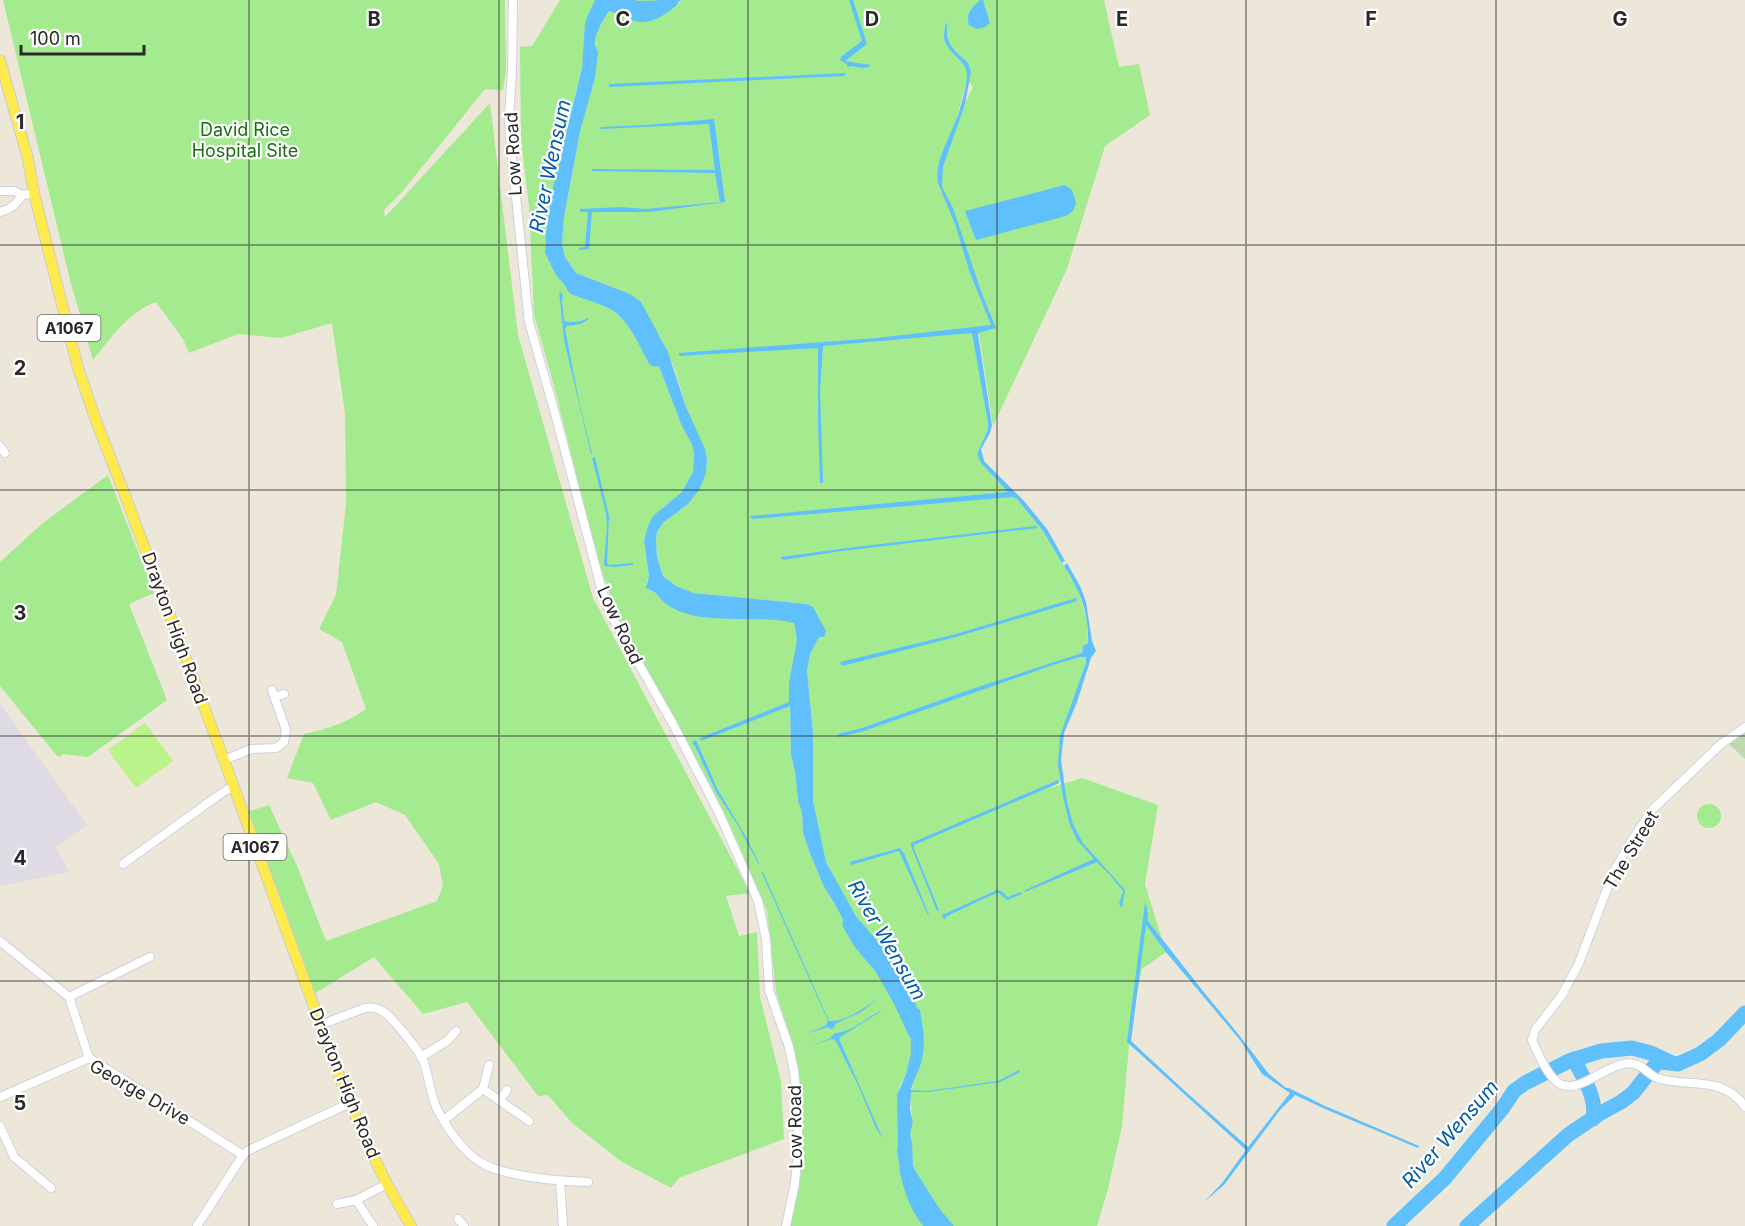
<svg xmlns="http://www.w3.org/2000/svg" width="1745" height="1226" viewBox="0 0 1745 1226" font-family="Inter,sans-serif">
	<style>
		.industrial { fill: #dfdbe5 }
		.green { fill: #a4ea8f; fill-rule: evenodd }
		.cemetery { fill: #bed9ae }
		.pitch { fill: #baf38a }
		.water { fill: #60c0fb; fill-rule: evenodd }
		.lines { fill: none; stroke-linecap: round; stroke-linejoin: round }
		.river { stroke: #60c0fb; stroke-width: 15 }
		.minor-casing { stroke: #ced0e4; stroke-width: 10 }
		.major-casing { stroke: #ccc; stroke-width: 12 }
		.minor { stroke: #fff; stroke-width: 8 }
		.major { stroke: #ffea4d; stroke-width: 10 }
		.grid { fill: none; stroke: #292929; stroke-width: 1.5; stroke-opacity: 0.55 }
		.labels { text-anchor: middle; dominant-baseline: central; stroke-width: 4.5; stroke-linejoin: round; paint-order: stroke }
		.shield { fill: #fff; stroke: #696969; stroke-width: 1.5 }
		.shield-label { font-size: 16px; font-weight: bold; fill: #292929 }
		.park-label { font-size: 18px; fill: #1a6e12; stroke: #fff }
		.street-label { font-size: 18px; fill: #292929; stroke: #fff }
		.water-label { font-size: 20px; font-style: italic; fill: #005aa7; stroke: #fff }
		.grid-label { font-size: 20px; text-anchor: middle; font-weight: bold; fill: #292929; stroke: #fff; stroke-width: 4.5; stroke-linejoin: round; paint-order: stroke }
	</style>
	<rect width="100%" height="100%" fill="#ede7d9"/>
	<path class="industrial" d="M0 704 87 825 56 847 69 872 0 886Z"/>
	<g class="green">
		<path d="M3 0H505L506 72 503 90 485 89 402 192 384 210 385 217 490 103 518 335 593 598 750 893 726 896 739 936 757 932 760 997 781 1081 784 1139 679 1178 671 1188 622 1162 572 1123 548 1095 538 1096 467 1002 423 1014 374 957 314 994 247 812 269 805 297 866 326 941 437 901 443 886 439 864 405 815 376 802 331 820 313 783 287 778 304 734C327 729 347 723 366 709L342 642 319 629 336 595 346 504 345 413 332 323 281 338 238 334 189 353 183 339 156 302C128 312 111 338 93 360L70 280Z"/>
		<path d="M560 0H671L679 3 682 0H1104L1119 67 1139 64 1150 115 1105 146 1067 269 993 426 978 328H973L988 423V429L977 454 996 480 1017 499 1043 531 1077 587 1087 621 1088 643 1082 648V653L1087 660C1079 696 1051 741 1061 779L1059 783 1047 789 1082 778 1158 805 1145 884 1166 952 1142 969 1131 1022 1122 1126 1108 1189 1097 1226H954L939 1208 917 1176 912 1161V1142L910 1135 913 1122 910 1097 914 1080 921 1063 917 1008 914 997 906 989 905 982 891 957 867 930 851 908 826 862 819 834 813 801V732L807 671 810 654 815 641 820 636 808 604 694 593 676 586 663 576 657 557 656 541 657 532 663 523 688 504 706 473 675 370 661 338 630 294 576 273 565 257 562 244 564 217 580 132 595 78 596 36 601 24 609 11 613 8 625 9 621 5 589 12 587 17 582 67 553 187 546 233 545 253 563 284 579 292 610 297 621 301 627 306 660 369 681 424 692 445 694 454 693 472 683 492 673 501 663 507 644 541 649 576 647 582 650 591 658 593 676 603 772 611 786 615 794 622 797 640 789 682 791 754 795 772 798 801 802 813 803 832 809 851 824 887 833 901 847 927 870 952 883 968 892 991 907 1013 910 1021 911 1053 906 1074 899 1087 898 1144 897 1151 900 1171 920 1207 939 1226H789L801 1175V1105L794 1051 776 992 767 911 734 834 697 762 619 620 597 557 554 386 534 315 529 206 521 139 520 47 532 46ZM967 79 973 87 958 117H957Z"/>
		<path d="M108 475 154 593 129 604 167 700 88 757 62 754 61 757 57 756 0 686V562L43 523Z"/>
		<circle cx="1709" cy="816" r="12"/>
	</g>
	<path class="cemetery" d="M1745 733V759L1728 743Z"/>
	<path class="pitch" d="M145 723 173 761 136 788 108 750Z"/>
	<g class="water">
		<path d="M595 0H635L638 1 682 0 666 9 648 13H639L620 8H614L609 11 601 24 596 36 595 45 598 52 595 78 580 132 564 217 562 244 565 257 576 273 630 294 641 302 668 352 686 407 705 449 707 459 706 473 699 490 688 504 663 523 657 532 656 541 657 557 663 576 676 586 694 593 807 604 813 607 826 631 824 637H819L810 654 807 671 813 732V801L826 862 856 916 891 957 903 976 906 989 914 997 917 1008 920 1010C923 1027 926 1045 921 1063 919 1072 913 1080 911 1090L927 1091 998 1081 1019 1070 1020 1072 1000 1082 928 1092H911L910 1109 913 1122 910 1135 912 1142 913 1167 939 1208 954 1226H939L920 1207 900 1171 897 1151 898 1144 897 1095 906 1074 911 1053 910 1021 907 1013 892 991 883 968 870 952 847 927 833 901 824 887 809 851 803 832 802 813 798 801 795 772 791 754 790 706 701 741 700 738 789 702V682L797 640 794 622 786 615 772 611 745 609 712 611 693 608 676 603 646 588 649 576 644 541 648 526 653 516 682 492 693 472 694 454 692 445 681 424 660 369 627 306 621 301 610 297 579 292 567 288 556 275 545 253 546 233 553 187 582 68 585 24 587 17Z"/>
		<path d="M849 0H853L867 44 845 61 870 65 869 67 861 68 853 66 847 67V64L840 60 842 56 862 41Z"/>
		<path d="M980 0H983L990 23 985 27 977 29 969 25C965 14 972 7 980 0Z"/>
		<path d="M946 23H947V36L950 44 956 52 968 63 971 72 965 104 943 167 942 187 953 208 982 294 996 328 981 332 978 334 992 425 990 433 981 449 984 461 1024 501 1047 529 1065 561 1062 563 1043 531 1017 499 1013 497 752 519 750 516 1008 492 981 463 977 454 988 429V423L972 333 823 346 820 391 823 483H820L818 421V348L679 356V353L876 338 991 325 970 273 955 224 938 183C934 159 952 135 959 112 962 101 966 88 967 76 968 60 946 54 944 37 944 33 945 27 946 23Z"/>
		<path d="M846 73 844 76 609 87V84Z"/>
		<path d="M714 119 725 202 649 212H592L589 249 579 250V248L585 247 588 212H580V209L621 207 646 209 720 202 715 173 592 171V169L715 170 709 124 600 129 601 127 647 125Z"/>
		<path d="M1065 185 1072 190 1076 203 1073 211 1066 216 976 240 965 211Z"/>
		<path d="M559 291 563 295 562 301 564 321C572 323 581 322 588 318L589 319 581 324 567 326 565 329 579 401 592 454H591L564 340Z"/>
		<path d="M595 457 609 516 607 563 609 565 633 563V565L614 567 605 566 604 564 607 526 606 513 592 458Z"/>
		<path d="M1036 526 1038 528 842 551 783 560 781 557 847 548Z"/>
		<path d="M1067 563 1080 586 1086 602 1092 641 1096 651 1091 658 1077 702 1064 733 1061 760 1067 802 1073 824 1083 843 1125 890 1122 908 1119 904 1123 891 1110 875 1097 862 1025 892V890L1094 859 1077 840 1070 825 1063 797 1058 764 1060 736 1086 663V657H1080L1056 664 861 732 838 737V734L862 728 975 688 1082 653 1083 646 1088 643C1089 612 1080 591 1064 566Z"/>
		<path d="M1076 598 1077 601 956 637 842 666 840 662 956 634Z"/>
		<path d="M696 740 718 790 746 837 759 863V865L737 824 716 792 694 744 693 745 692 742Z"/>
		<path d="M1058 780 1059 783 914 845V849L939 910 937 911 911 846V843Z"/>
		<path d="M900 848 904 853 929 915H928L899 851 851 865 850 862Z"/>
		<path d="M763 872 829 1021C847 1022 865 1007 879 998L861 1012 835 1024 834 1028 831 1029 828 1027 805 1034 825 1026 828 1021 762 873Z"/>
		<path d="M997 890 1001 891 1008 897 1021 892 1022 894 1007 900 999 893H996L947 916 944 920 942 915Z"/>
		<path d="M1145 903 1147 907 1148 921 1203 991 1239 1035 1268 1073 1286 1088H1289L1323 1105 1419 1146 1418 1148 1325 1109 1295 1095 1280 1110 1224 1185 1204 1202 1222 1183 1246 1150 1127 1042ZM1146 925 1165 951 1240 1040 1262 1074 1290 1093 1248 1147 1186 1092 1131 1041Z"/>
		<path d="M883 1010 840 1037 839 1039 883 1139 876 1128 857 1083 835 1040 832 1039 807 1047 829 1039 835 1033C852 1033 867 1016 883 1010Z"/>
	</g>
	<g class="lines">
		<g class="river">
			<path d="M610 4C620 5 625 9 634 13 648 19 661 8 671 0"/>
			<path d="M574 287C588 293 604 296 618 305 636 318 645 340 655 359"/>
			<path d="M661 587C683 625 760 604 796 616"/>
			<path d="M850 924 861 943 881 966 900 999 916 1033"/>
			<path d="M1574 1059C1583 1079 1597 1096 1593 1119"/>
			<path d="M907 1170C912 1192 918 1209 933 1226"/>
			<path d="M1394 1226 1445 1178 1502 1109 1514 1091 1525 1083 1569 1061 1601 1051 1632 1048 1651 1053 1672 1063"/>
			<path d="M1467 1226 1568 1135 1599 1114 1621 1102 1633 1093 1656 1064 1661 1062 1678 1064 1700 1054 1719 1040 1745 1013"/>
		</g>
		<g class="minor-casing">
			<g id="minor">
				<path d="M513 0 512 73 509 117 510 139 529 322 556 417 602 591 612 617 673 724 719 813 758 901 766 939 769 990 789 1047 794 1071 798 1108V1150L795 1183 786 1226"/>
				<path d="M0 191H14L22 195 34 193"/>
				<path d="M0 212C11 209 16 205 22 195"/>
				<path d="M0 446 5 453"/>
				<path d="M275 697 284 694"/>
				<path d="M1745 727 1721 744 1653 809 1632 840 1613 873 1579 963 1562 995 1535 1030 1532 1040C1538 1053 1549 1081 1563 1085 1581 1091 1605 1067 1623 1064 1643 1060 1645 1075 1660 1079 1691 1087 1724 1076 1745 1107"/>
				<path d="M224 760 251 749 276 748 284 742 286 730 272 690"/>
				<path d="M123 864 219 795 233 786"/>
				<path d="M0 941 69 997 150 957"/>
				<path d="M69 997 89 1058"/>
				<path d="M320 1025 365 1008C371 1007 377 1008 382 1011 391 1015 419 1051 423 1060 429 1076 430 1094 437 1109 447 1128 462 1150 480 1162 504 1177 560 1181 588 1182"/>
				<path d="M421 1057 447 1041 456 1031"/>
				<path d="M483 1089 529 1121"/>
				<path d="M0 1097 89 1058 243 1155"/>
				<path d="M500 1100 507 1090"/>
				<path d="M444 1120 483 1089 489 1065"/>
				<path d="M0 1126 14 1157 51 1188"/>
				<path d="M560 1181 563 1226"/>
				<path d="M356 1200 373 1226"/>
				<path d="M337 1204 356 1200 387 1184"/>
				<path d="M458 1219 464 1226"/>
				<path d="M197 1226 243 1155 249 1150 350 1103"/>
			</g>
		</g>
		<g class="major-casing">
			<path id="major" d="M0 60 28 159 34 193 78 368 95 418 123 490 224 760 340 1078 367 1143 387 1184 411 1226"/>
		</g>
		<use href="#minor" class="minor"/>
		<use href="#major" class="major"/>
	</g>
	<path class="grid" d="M249 0V1226M499 0V1226M748 0V1226M997 0V1226M1246 0V1226M1496 0V1226M0 245H1745M0 490H1745M0 736H1745M0 981H1745"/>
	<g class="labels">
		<g class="shield">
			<rect x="37.5" y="315" width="63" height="26" rx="4.5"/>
			<rect x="223.5" y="834" width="63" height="26" rx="4.5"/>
		</g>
		<g class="shield-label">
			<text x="69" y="328">A1067</text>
			<text x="255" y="847">A1067</text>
		</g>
		<g class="park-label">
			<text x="245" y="129">David Rice<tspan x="245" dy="21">Hospital Site</tspan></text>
		</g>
		<g class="street-label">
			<text transform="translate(513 154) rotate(-93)">Low Road</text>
			<text transform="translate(620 625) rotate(65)">Low Road</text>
			<text transform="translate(175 628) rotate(70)">Drayton High Road</text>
			<text transform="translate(1631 850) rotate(-59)">The Street</text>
			<text transform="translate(345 1083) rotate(68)">Drayton High Road</text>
			<text transform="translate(140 1092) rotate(30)">George Drive</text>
			<text transform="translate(795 1127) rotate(-91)">Low Road</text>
		</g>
		<g class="water-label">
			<text transform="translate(550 166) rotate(-78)">River Wensum</text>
			<text transform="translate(887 940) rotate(60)">River Wensum</text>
			<text transform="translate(1450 1134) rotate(-49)">River Wensum</text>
		</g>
	</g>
	<g class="grid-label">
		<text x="374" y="26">B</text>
		<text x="623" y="26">C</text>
		<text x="872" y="26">D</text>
		<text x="1122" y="26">E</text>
		<text x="1371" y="26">F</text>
		<text x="1620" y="26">G</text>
		<text x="20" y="129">1</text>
		<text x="20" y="375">2</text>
		<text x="20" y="620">3</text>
		<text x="20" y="865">4</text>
		<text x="20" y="1110">5</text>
	</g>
	<path d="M21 45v9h123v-9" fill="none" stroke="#292929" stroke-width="3"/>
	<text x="30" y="45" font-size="18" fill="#292929" stroke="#ffffff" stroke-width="4.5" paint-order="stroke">100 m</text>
</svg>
